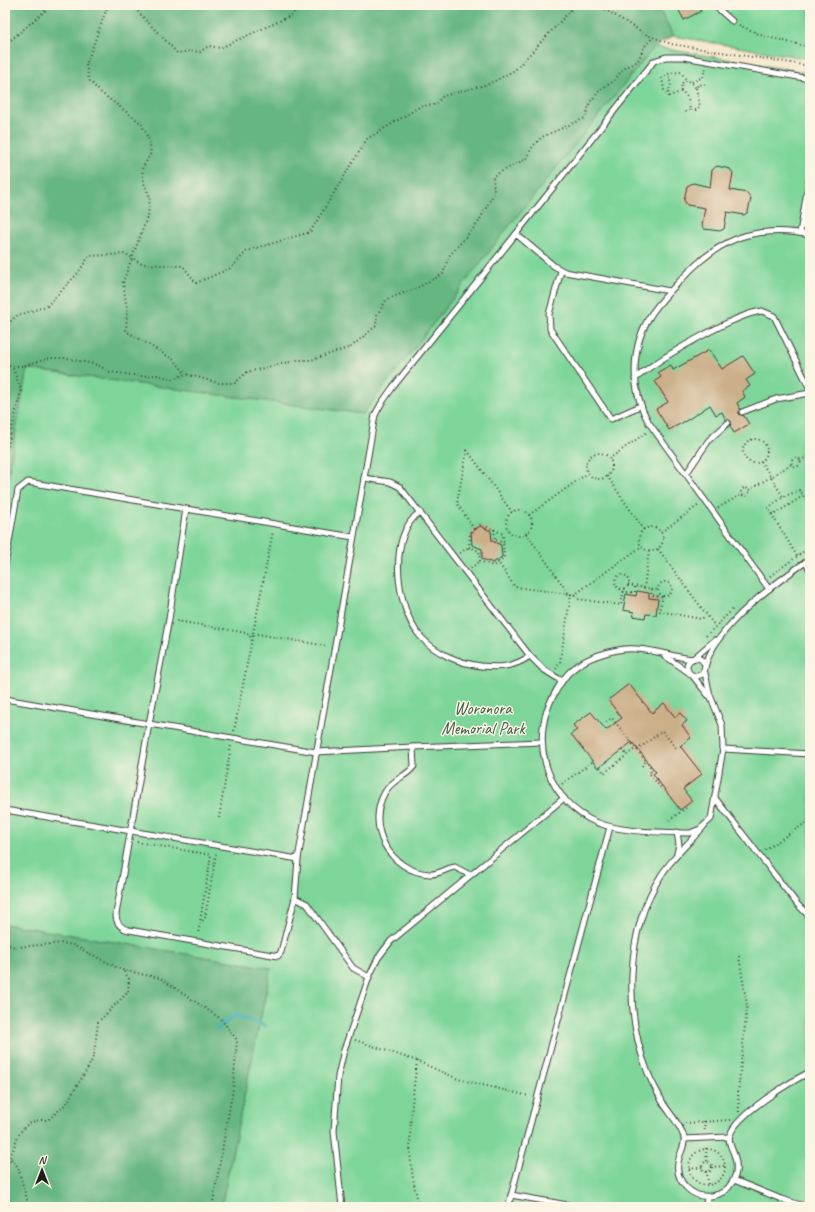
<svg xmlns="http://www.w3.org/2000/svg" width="815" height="1212" viewBox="0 0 815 1212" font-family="Caveat,sans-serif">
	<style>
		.green { fill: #7dd59a; stroke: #4c785b }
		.forest { fill: #66b682; stroke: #41694f }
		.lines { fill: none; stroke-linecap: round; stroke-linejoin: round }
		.stream { stroke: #3fafb7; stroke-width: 3.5 }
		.building { fill: #cbaf89 }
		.service-casing { stroke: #3c3b37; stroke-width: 7 }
		.path { stroke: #3c3b37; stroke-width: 2; stroke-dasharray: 1 3; stroke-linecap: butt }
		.service { stroke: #fff; stroke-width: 5 }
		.labels { text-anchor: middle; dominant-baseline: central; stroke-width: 3; stroke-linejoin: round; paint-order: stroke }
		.park-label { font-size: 17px; fill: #3e5d48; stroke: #fcf5e5 }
	</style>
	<rect width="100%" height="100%" fill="#fcf5e5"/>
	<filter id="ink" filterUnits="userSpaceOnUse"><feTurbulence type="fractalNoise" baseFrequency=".025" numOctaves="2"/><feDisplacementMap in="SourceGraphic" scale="8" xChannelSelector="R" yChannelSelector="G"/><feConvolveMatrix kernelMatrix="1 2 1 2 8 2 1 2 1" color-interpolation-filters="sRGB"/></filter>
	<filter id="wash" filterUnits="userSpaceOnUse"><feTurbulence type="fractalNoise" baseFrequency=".012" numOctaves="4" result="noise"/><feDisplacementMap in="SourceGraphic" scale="16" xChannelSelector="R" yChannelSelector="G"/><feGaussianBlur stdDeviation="0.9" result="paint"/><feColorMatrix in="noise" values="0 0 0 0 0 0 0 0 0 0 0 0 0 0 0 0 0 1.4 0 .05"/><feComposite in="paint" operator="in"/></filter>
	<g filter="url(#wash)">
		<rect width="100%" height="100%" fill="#f4e8cd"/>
		<g class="green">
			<path d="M657 5H810V59L673 36Z"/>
			<path d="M654 47 810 73V1207H221L271 968 5 924V492L27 369 363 414 506 230Z"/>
		</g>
		<g class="forest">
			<path d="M5 5H657L673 36 654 47 506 230 363 414 27 369 5 492Z"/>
			<path d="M5 924 271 968 221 1207H5Z"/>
		</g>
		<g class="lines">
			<path class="stream" d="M217 1029 236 1015 265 1026"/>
		</g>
		<g id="blocks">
			<g class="building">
				<path d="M676 5H697L701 11 684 20Z"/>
				<path d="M717 166 730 169 733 173 730 190 747 193 751 198 748 212 744 215 727 212 724 229 720 231 704 229 702 225 705 208 687 205 684 200 687 186 693 183 710 187 712 170Z"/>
				<path d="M709 350 722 369 743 356 755 374 746 380 750 386 742 391 745 397 737 403 740 409 738 414 744 416 749 424 734 433 730 426 731 421 726 420 722 412 716 415 710 405 689 419 669 430 656 409 668 402 655 381 661 377 658 372 671 365 673 370Z"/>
				<path d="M480 526 491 531 492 541 501 545 502 557 493 563 482 559V549L472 545 471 533Z"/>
				<path d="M637 591 649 593V598L658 599 656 615 646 614 645 618 633 616 634 612 623 610 626 594 636 596Z"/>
				<path d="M629 684 652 713 664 703 675 717 680 713 687 721 682 725 691 738 680 746 702 774 683 789 692 801 680 810 653 774 656 772 632 742 598 768 571 734 577 730 573 725 591 712 606 730 622 718 608 700Z"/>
			</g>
		</g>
	</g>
	<g filter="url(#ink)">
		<use href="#blocks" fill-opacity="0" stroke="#3c3b37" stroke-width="1"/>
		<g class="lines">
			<g class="service-casing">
				<g id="service">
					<path d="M714 5 732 21"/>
					<path d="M800 233 810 174"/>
					<path d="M516 234 654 61 666 57H684L810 79"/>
					<path d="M561 271 549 314 550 329 611 419 640 406"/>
					<path d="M635 379C656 360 735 314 762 311L774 316 810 389"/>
					<path d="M742 412 776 399 810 393"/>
					<path d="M686 474 709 440 728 423"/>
					<path d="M364 478 390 482 400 487 530 656 543 669 562 681"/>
					<path d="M420 512C387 535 396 608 420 636 435 653 458 663 481 666 500 668 514 667 530 656"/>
					<path d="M353 537 186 509 169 619 149 724 316 752 413 747"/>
					<path d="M806 562 810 571"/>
					<path d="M5 565 18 490 28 482 186 509"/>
					<path d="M769 589 649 423C630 389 630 346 652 313 660 302 670 291 680 281 696 263 715 247 738 238 761 230 786 230 810 235"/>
					<path d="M665 656 688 672"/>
					<path d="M694 658 715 640"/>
					<circle cx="696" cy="667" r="9"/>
					<path d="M692 659C667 656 643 645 618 650 603 653 585 659 573 669 565 675 560 684 555 693 529 736 544 794 589 819 615 833 660 832 690 833L700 829 711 819 723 749 722 725 710 695 704 669"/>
					<path d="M705 667C716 625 775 583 810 559"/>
					<path d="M692 675 708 695"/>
					<path d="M5 699 149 724 116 914C116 923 120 928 129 930L278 956 281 952 295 898"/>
					<path d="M723 749 810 754"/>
					<path d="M715 798 798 905 810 917"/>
					<path d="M5 810 298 859"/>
					<path d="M704 826C690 842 674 856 662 874 625 930 624 1012 648 1073 652 1083 658 1093 663 1103 670 1114 680 1124 684 1137 686 1146 679 1153 678 1163 675 1181 692 1199 711 1196 730 1194 740 1175 735 1158 734 1151 727 1143 730 1135 737 1114 790 1082 810 1072"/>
					<path d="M677 853 679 845 677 832"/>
					<path d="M470 875 455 867C446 868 439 875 429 874 390 871 365 827 385 792 393 778 407 777 414 766L413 747 542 742"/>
					<path d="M369 977 353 968 307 904 295 898 298 859 375 415 381 404 393 387 516 234 554 266 565 272 670 291"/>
					<path d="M684 1139 729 1137"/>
					<path d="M734 1180 781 1199 807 1207"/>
					<path d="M511 1195 579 1207"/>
					<path d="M342 1207 334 1131 338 1076 344 1050 369 977 378 958 391 941 564 798"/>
					<path d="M508 1207 610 827"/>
					<path d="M706 1207 707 1197"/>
				</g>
			</g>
			<g class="path">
				<path d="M108 5 86 65 89 80 100 92 141 123 149 140 151 153 142 169 144 183 150 197 148 215 123 282 127 310 126 331 174 360 186 374"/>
				<path d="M133 5C146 22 162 36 177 53L190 51 200 52 209 46 220 48 288 17 303 5"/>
				<path d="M598 5 647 35 671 44 810 66"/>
				<path d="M739 25 763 36 805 46 810 45"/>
				<path d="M5 45 52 5"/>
				<path d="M692 82 703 77 706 67"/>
				<path d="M696 88 700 106 696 110H690L688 98 681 90 682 83 688 80 696 88 698 85 705 84"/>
				<path d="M681 92 669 96 664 90 662 78 670 73 681 72 686 80"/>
				<path d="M668 93 671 84 668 74"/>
				<path d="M685 112 690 110"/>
				<path d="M5 327 16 316 47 306 78 273 89 256 126 254 142 264 183 266 196 283 231 268 247 251 310 232 367 139 421 106 435 105 443 96 489 84 515 70 570 11 573 5"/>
				<path d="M5 366H23L50 358H66L98 365 110 372 141 376 157 375 173 379 186 374 219 383H235L247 372 298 360H311L351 347 376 326 377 315 387 299 415 289 443 274 449 256 478 223 494 193 493 176 526 159 533 146 542 137 585 118 590 102 600 90 614 81 623 69 638 61 644 47 653 37"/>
				<circle cx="755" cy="451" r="12"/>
				<path d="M467 450 457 503 474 529 481 524 503 534 504 558 498 562 515 587 569 594"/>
				<path d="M467 450 512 512"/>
				<circle cx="599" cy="466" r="13"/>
				<circle cx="796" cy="462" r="4.5"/>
				<path d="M5 458 21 390 12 366"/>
				<path d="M609 459 647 432"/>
				<path d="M761 461 783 497"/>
				<path d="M800 461 810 455"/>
				<path d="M607 476 644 530"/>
				<circle cx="745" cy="492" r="4"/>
				<path d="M749 490 792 464"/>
				<path d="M718 508 742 494"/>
				<circle cx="519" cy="523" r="13"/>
				<path d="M771 514 778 512 803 496"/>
				<path d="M529 515 588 473"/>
				<circle cx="651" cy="539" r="12"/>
				<path d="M474 529 470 532 469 547 479 551 480 561 493 566 498 563"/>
				<path d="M494 529 495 540 504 543"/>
				<path d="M661 532 699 505"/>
				<path d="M526 533 569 594 578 595V599L621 605 624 589"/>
				<path d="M658 549 715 626"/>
				<path d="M460 553 469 547"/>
				<path d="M797 556 768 508 783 497 800 490 810 507"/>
				<path d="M471 568 480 561"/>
				<circle cx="622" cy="582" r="7"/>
				<path d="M770 576 810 547"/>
				<circle cx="665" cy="589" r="7"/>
				<path d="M628 585 659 590"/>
				<path d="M644 588 649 551"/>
				<path d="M652 589 651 595 662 597"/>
				<path d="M623 592H635V586"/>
				<path d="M574 595 642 546"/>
				<path d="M663 596 659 611 701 619 706 616"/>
				<path d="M177 621 247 633 249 637 257 634 327 646"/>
				<path d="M706 636 734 608"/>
				<path d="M556 669 560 662 571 594"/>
				<path d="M606 722 612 718 653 770 649 773 662 789"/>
				<path d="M234 731 273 531"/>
				<path d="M622 750 627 755"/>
				<path d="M637 750 662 731 677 749"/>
				<path d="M642 766 646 761"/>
				<path d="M600 767 604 773 636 748"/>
				<path d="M562 784 592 762"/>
				<path d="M219 818 231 745"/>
				<path d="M669 820 686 808"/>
				<path d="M137 842 211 855 198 934"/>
				<path d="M765 850 810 820"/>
				<path d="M200 924 205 918 216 854"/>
				<path d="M5 945 18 947 63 943 73 945 122 970 160 978 221 1019 237 1040 233 1089 212 1207"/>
				<path d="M355 1040 417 1061 458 1079 529 1096"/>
				<path d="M417 1061C411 1111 404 1159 420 1207"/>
				<path d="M739 1112 738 1092 747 1006 739 956"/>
				<path d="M704 1121 705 1132"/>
				<path d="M685 1123 730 1120"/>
				<path d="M706 1148 707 1163"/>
				<circle cx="707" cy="1167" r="18"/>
				<path d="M11 1159 18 1167 29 1207"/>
				<circle cx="707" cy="1167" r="5"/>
				<path d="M711 1167 724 1166"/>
				<path d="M5 1168C18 1147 14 1118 48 1120L66 1104 89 1066 94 1055 98 1022 128 992 129 979 123 970"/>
				<path d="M689 1169 703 1167"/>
				<path d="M707 1171 708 1185"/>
			</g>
			<use href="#service" class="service"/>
		</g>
	</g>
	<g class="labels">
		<g class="park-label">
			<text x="483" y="708">Woronora<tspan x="483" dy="20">Memorial Park</tspan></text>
		</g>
	</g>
	<rect width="815" height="1212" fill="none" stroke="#fcf5e5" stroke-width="20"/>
	<g transform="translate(42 1170)" stroke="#fcf5e5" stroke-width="3" paint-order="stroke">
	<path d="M0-3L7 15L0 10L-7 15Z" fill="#1c1c1c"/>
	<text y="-6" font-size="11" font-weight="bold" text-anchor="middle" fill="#1c1c1c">N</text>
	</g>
</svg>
